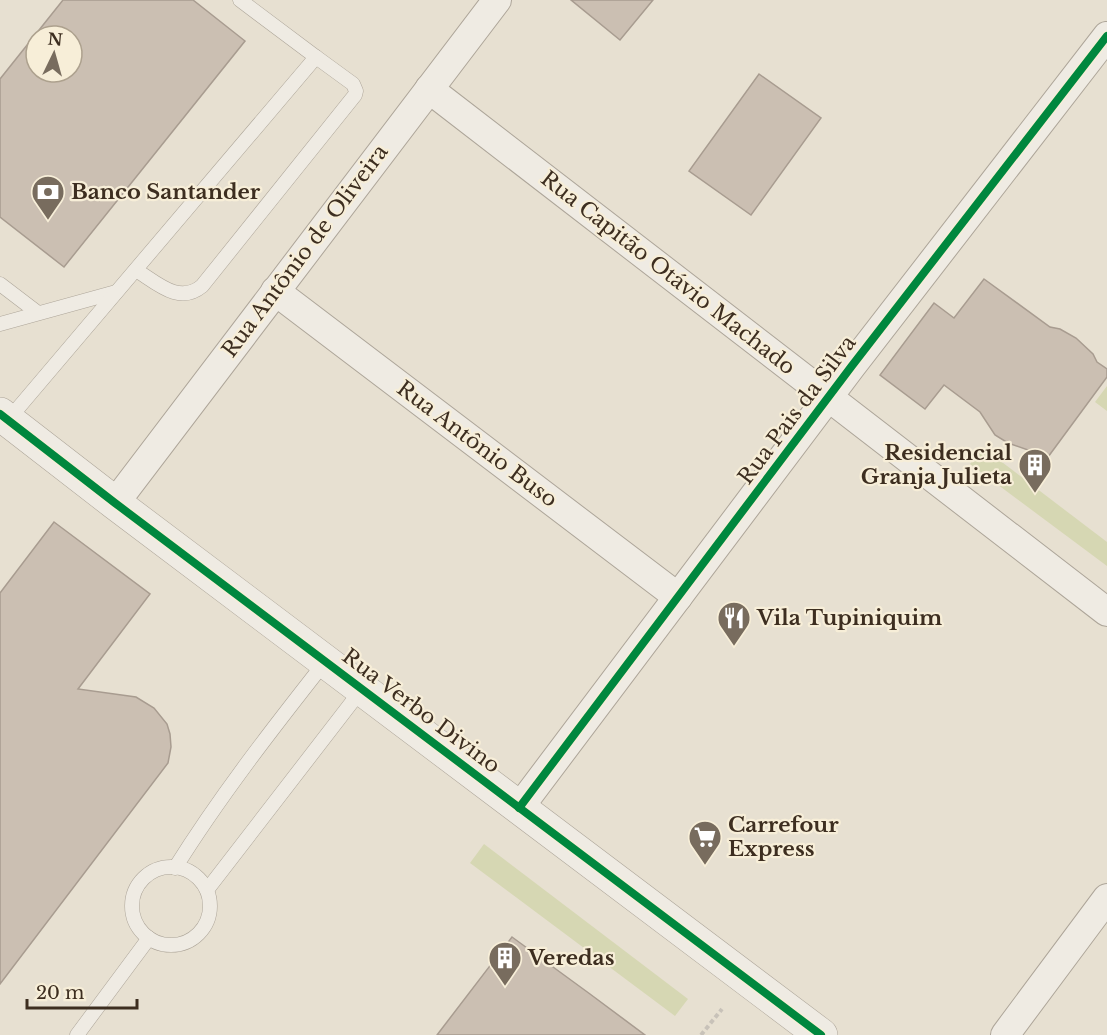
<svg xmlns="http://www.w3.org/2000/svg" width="1107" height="1035" viewBox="0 0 1107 1035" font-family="'Libre Baskerville',serif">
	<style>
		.green { fill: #d6d7b3 }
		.building { fill: #cbbfb2; stroke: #a89c90; stroke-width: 1.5; fill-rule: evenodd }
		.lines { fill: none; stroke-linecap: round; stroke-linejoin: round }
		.service-casing { stroke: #ada599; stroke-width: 15 }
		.minor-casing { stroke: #ada599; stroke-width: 30 }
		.tertiary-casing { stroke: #ada599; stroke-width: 34 }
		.path { stroke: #c8c2b9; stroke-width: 4; stroke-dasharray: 4.5 3; stroke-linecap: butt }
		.service { stroke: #efebe3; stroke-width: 14 }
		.minor { stroke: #efebe3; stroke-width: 28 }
		.tertiary { stroke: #efebe3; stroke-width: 33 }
		.cycleway-casing { stroke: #f7eed8; stroke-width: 11 }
		.cycleway { stroke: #00873e; stroke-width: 8 }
		.labels { text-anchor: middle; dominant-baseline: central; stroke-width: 4.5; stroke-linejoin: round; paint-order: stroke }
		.poi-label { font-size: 21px; font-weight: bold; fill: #3d2e20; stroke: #f7eed8; text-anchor: start }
		.street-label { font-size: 21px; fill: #3d2e20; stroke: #f7eed8 }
	</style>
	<rect width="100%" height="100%" fill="#e7e0d1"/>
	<g class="green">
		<path d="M1107 386V411L1095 402Z"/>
		<path d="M982 447 1107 542V566L970 464Z"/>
		<path d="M484 844 688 999 675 1016 470 863Z"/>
	</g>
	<g class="building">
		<path d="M63 0H193L245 41 64 267 0 217V79ZM36 36H72V72H36Z"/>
		<path d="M571 0H653L620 40Z"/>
		<path d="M759 74 821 118 751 215 689 171Z"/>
		<path d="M984 279 1050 327 1060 329 1076 338 1093 354 1097 362 1107 369V377L1048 457 1008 443 995 435 980 412 944 385 925 409 880 375 934 303 954 318Z"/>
		<path d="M54 522 150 594 78 689 136 697 154 708 167 724 170 734 171 747 168 763 0 984V593Z"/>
		<path d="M512 937 590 994 645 1035H437Z"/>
	</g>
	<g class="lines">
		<g class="service-casing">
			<g id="service">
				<path d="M136 270C157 283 179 305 202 286L355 95 356 91 353 84 316 57"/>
				<path d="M0 284 38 313"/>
				<path d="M0 324 116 292"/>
				<path d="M8 420 316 57 240 0"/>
				<circle cx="171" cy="906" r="39"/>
				<path d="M175 868C220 796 273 728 325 662"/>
				<path d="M207 890 362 689"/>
				<path d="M77 1035 149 938"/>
			</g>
		</g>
		<g class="minor-casing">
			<g id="minor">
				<path d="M429 89 1107 612"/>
				<path d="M275 291 678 597"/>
				<path d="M115 503 497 0"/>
				<path d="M519 808 851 367 1107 36"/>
				<path d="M1005 1035 1107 898"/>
			</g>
		</g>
		<g class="tertiary-casing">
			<path id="tertiary" d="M0 414 115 503 821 1035"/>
		</g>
		<path class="path" d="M701 1035 722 1009"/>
		<use href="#service" class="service"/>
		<use href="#minor" class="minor"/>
		<use href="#tertiary" class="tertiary"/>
		<g class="cycleway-casing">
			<g id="cycleway">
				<path d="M0 414 115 503 821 1035"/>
				<path d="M519 808 851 367 1107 36"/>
			</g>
		</g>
		<use href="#cycleway" class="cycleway"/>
	</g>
	<defs>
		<g id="bank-pin" transform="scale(1.725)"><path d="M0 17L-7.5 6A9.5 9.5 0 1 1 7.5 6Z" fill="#786c5e" stroke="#f7eed8"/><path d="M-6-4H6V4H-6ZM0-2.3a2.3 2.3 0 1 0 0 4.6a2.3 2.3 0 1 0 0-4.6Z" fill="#fff"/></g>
		<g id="building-pin" transform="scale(1.725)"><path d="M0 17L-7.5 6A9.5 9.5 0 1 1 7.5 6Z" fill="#786c5e" stroke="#f7eed8"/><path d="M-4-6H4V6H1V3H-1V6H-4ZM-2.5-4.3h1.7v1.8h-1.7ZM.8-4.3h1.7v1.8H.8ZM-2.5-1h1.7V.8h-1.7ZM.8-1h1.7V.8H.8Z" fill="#fff"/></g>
		<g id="restaurant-pin" transform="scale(1.725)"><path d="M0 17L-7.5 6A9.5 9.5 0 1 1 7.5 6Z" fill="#786c5e" stroke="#f7eed8"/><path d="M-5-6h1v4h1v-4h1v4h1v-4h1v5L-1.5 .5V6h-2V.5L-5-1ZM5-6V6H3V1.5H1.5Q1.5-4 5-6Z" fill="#fff"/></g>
		<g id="supermarket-pin" transform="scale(1.725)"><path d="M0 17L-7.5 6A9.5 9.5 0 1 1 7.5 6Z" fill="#786c5e" stroke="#f7eed8"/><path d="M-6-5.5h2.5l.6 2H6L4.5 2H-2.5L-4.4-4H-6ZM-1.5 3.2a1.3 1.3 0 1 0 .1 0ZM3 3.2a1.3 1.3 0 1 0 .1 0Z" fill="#fff"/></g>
	</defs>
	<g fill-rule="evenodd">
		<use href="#bank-pin" x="48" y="192"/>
		<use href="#building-pin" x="1035" y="465"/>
		<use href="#restaurant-pin" x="734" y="618"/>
		<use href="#supermarket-pin" x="705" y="837"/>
		<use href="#building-pin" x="505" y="958"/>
	</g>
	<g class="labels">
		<g class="poi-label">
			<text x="71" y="192">Banco Santander</text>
			<text x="1012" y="453" text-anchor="end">Residencial<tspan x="1012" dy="24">Granja Julieta</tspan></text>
			<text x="757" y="618">Vila Tupiniquim</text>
			<text x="728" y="825">Carrefour<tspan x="728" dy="24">Express</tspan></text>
			<text x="528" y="958">Veredas</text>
		</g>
		<g class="street-label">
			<text transform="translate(305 251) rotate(-53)">Rua Antônio de Oliveira</text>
			<text transform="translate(668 273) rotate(38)">Rua Capitão Otávio Machado</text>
			<text transform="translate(797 410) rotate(-53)">Rua Pais da Silva</text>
			<text transform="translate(477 444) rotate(37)">Rua Antônio Buso</text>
			<text transform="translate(421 711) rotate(37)">Rua Verbo Divino</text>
		</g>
	</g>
	<g transform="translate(54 54) rotate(5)"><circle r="28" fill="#f7eed8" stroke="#ada18e" stroke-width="1.5"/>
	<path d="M0-4.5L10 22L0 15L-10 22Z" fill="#786c5e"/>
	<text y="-9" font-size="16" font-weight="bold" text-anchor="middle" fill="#3d2e20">N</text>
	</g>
	<path d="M27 999v9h110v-9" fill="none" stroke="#3d2e20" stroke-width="3"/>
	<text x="36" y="999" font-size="18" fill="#3d2e20" stroke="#f7eed8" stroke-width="4.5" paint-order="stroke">20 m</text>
</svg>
